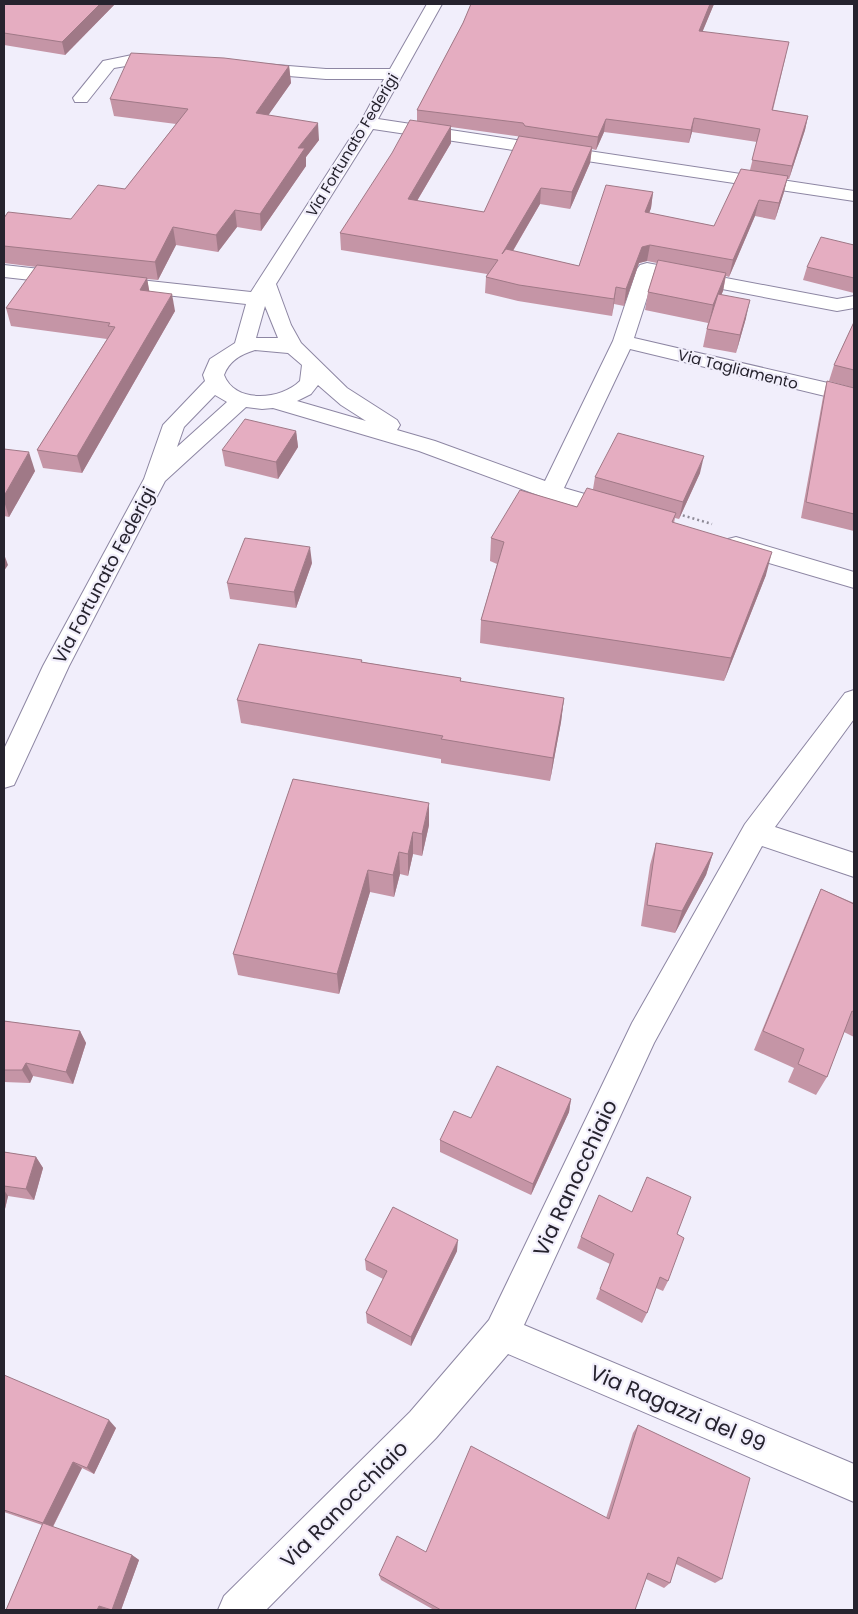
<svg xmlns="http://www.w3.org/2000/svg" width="858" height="1614" viewBox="0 0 858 1614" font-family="Poppins,sans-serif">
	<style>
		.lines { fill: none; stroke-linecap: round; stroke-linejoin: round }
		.street-casing { stroke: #8d86a3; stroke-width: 2 }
		.path { stroke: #8e8b97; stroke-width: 2.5; stroke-dasharray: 2 3; stroke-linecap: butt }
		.street { fill: #fff; fill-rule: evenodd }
		.wall { fill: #c595a6; fill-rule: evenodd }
		.shaded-wall { fill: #a07987 }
		.building { fill: #e5adc1; stroke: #a07987 }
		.labels { text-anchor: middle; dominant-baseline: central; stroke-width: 4.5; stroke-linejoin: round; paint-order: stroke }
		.far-street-label { font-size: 15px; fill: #26232e; stroke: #f1eefb }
		.street-label { font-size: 18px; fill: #26232e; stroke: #f1eefb }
		.near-street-label { font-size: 21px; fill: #26232e; stroke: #f1eefb }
	</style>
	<rect width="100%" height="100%" fill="#f1eefb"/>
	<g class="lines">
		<g class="street-casing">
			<g id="street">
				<path d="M427 4H442L378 119 854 191V201L373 129 276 284 291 325 301 343 347 388 397 420 400 425 397 430 435 441 545 481 613 341 637 269 640 265 647 263 837 299 854 296V308L837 311 654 276 634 338 854 389V403L630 349 564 488 623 505 626 510 623 515 615 518 543 497 419 451 273 408 262 409 246 407 165 481 69 666 14 785 4 788V749L43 666 144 479 163 425 205 381 203 375 210 359 235 343 246 304 112 289 105 287 102 283 105 279 112 277 251 292 360 123 384 79H326L251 73 243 68 251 63 326 69H390ZM265 306 278 338H256ZM255 350 288 353 302 365 300 381C281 400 235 404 224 375 229 361 241 354 255 350ZM318 385 341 405 366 421 297 401 311 394ZM215 395 227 402 177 447 184 427Z"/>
				<path d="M132 55 164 57 172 62 164 67 132 65 114 68 87 102H75L73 98 103 61Z"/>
				<path d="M4 265 67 272 74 274 77 278 74 282 67 284 4 277Z"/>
				<path d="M736 537 854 572V588L728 551 724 545 728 539Z"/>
				<path d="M854 690V719L775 827 854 853V877L762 846 654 1043 524 1325 854 1464V1502L508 1354 436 1438 266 1610H218L224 1596 410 1412 489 1320 632 1023 745 824 845 693Z"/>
			</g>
		</g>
		<path class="path" d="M678 514 712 524"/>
		<use href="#street" class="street"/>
	</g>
	<g class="wall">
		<path d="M4 4H115L65 55 4 45Z"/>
		<path d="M471 4H714L702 32 786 55 773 110 808 116 805 130 789 179H787L784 192 775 220 755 216 729 277 726 276 723 291 721 295 746 318 736 353 703 347 708 323 645 310 648 292 657 263 647 261 639 263 624 306 614 304 612 316 518 301 485 293 486 277 487 274 341 250 340 233 417 121V110L463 23ZM451 127 523 137 484 212 417 201 451 143ZM604 132 689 143 692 132 757 142 750 170 714 226 649 213 651 208 653 192 579 266 513 251 540 204 570 209 590 163 592 149 596 150Z"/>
		<path d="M289 66 291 83 268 115 319 140 306 157V166L261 231 237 227 218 252 176 245 158 280 147 279 149 291 175 311 82 473 43 468 37 450 107 339 11 326 6 308 36 267 4 263V264V218L71 219 125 189 176 124 114 116 110 99Z"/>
		<path d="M854 245V293L803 280 807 267Z"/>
		<path d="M854 322V388L829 381 834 365Z"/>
		<path d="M827 381 854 388V531L801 518 823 397Z"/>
		<path d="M296 431 298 447 278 479 225 466 222 450Z"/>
		<path d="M4 449 35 471 9 517 4 516Z"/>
		<path d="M700 473 679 519 675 518 674 523 766 575 724 681 480 643 481 620 497 564 490 561 491 538 577 507 593 489 595 477Z"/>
		<path d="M312 563 296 608 230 599 227 583Z"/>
		<path d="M362 660V662L461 678V682L564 698 561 722 550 781 441 763V759L241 723 237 700Z"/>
		<path d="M293 779 429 825 422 856 413 854 408 876 400 874 394 897 370 892 339 994 238 975 233 954Z"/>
		<path d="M656 843 713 853 706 875 675 933 641 926 650 865Z"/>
		<path d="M821 889 854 903V1037L844 1032 827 1077 816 1095 788 1082 794 1068 754 1050 811 911Z"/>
		<path d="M4 1021 80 1031 86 1043 73 1084 33 1076 30 1083 4 1082Z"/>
		<path d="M571 1099 569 1112 531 1195 440 1152V1140L471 1118Z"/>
		<path d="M4 1152 36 1157 43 1168 34 1200 8 1196 4 1213Z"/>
		<path d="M632 1212 677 1234 668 1281 663 1291 656 1288 647 1313 642 1323 596 1299 610 1264 577 1248 581 1237Z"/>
		<path d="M457 1251 411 1346 367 1323 366 1313 383 1279 366 1270 365 1260Z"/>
		<path d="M4 1375 116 1428 94 1474 82 1468 53 1527 132 1555 139 1560 121 1610H109L107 1609 106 1610H6L42 1525 4 1512Z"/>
		<path d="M638 1425 722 1579 715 1583 676 1564 670 1583 664 1588 646 1579 635 1610H434L381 1580 379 1575 426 1552 606 1518 633 1433Z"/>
	</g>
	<g class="shaded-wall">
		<path d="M100 4H115L65 55 62 42Z"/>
		<path d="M710 4H714L697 45 699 31Z"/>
		<path d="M289 66 291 83 258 130 256 113Z"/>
		<path d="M808 116 805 130 789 179 792 166Z"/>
		<path d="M694 118 692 132 689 143 691 130Z"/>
		<path d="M606 119 604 132 596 150 598 137Z"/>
		<path d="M318 123 319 140 306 157V166L261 231 260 214 298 148Z"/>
		<path d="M451 126V143L408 216V199Z"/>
		<path d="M592 147 590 163 570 209 572 192Z"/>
		<path d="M788 176 784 192 775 220 779 203Z"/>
		<path d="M541 188 540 204 501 271 502 254Z"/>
		<path d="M653 192 651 208 643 229 645 212Z"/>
		<path d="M759 200 755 216 729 277 733 260Z"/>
		<path d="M235 210 237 227 218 252 216 235Z"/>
		<path d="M173 227 176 245 158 280 155 262Z"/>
		<path d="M650 245 647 261 639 263 624 306 626 289 642 247Z"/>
		<path d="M726 273 723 291 709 323 713 305Z"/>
		<path d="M147 278 150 295 140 290Z"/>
		<path d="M616 287 614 304 612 316 614 299Z"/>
		<path d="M172 294 175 311 82 473 77 456Z"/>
		<path d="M750 300 746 318 736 353 740 335Z"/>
		<path d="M296 431 298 447 278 479 276 462Z"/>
		<path d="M29 452 35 471 9 517 4 501V496Z"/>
		<path d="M704 456 700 473 679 519 683 502Z"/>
		<path d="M310 547 312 563 296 608 294 592Z"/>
		<path d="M772 552 766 575 724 681 731 658Z"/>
		<path d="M4 554 8 565 4 571Z"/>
		<path d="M564 698 561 722 550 781 553 758Z"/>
		<path d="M429 803V825L422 856V834Z"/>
		<path d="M413 832V854L408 876V854Z"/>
		<path d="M399 852 400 874 394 897 393 875Z"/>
		<path d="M713 853 706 875 675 933 682 911Z"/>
		<path d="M368 870 370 892 339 994 337 974Z"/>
		<path d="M80 1031 86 1043 73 1084 66 1072Z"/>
		<path d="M26 1063 33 1076 30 1083 22 1070Z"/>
		<path d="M571 1099 569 1112 531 1195 533 1184Z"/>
		<path d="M36 1157 43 1168 34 1200 26 1189Z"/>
		<path d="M4 1190 8 1196 4 1213Z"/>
		<path d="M458 1240 457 1251 411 1346V1337Z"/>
		<path d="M109 1420 116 1428 94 1474 87 1468Z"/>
		<path d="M73 1462 82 1468 52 1528 43 1523Z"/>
		<path d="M132 1555 139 1560 121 1610H112Z"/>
		<path d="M99 1606 107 1609 106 1610H97Z"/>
	</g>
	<g class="building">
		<path d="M4 4H100L62 42 4 33Z"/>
		<path d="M471 4H710L699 31 789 42 772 110 808 116 792 166 752 160 760 129 694 118 691 130 606 119 598 137 525 126 523 123 417 110 463 23Z"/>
		<path d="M131 53 224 58 289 66 256 113 318 123 298 148H305L260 214 235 210 216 235 173 227 155 262 4 246V218L8 212 71 219 98 185 125 189 188 109 110 99Z"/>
		<path d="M410 120 451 126 408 199 484 212 519 136 592 147 572 192 541 188 502 254 506 249 579 266 606 185 653 192 645 212 714 226 741 169 788 176 779 203 759 200 733 260 650 245 642 247 626 289 616 287 614 299 519 285 486 277 498 260 340 233 392 153Z"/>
		<path d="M821 237 854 245V278L807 267Z"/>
		<path d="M658 260 726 273 713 305 648 292Z"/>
		<path d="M37 265 147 278 140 290 172 294 77 456 37 450 115 327 108 326 110 323 6 308Z"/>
		<path d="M718 294 750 300 740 335 707 329Z"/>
		<path d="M854 322V370L834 365Z"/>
		<path d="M827 381 854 388V514L806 502Z"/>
		<path d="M245 419 296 431 276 462 222 450Z"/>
		<path d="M618 433 704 456 683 502 595 477Z"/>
		<path d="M4 449 29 452 4 496Z"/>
		<path d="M587 488 676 513 672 522 772 552 731 658 481 620 504 542 491 538 520 490 577 507Z"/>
		<path d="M245 538 310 547 294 592 227 583Z"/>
		<path d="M259 644 362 660 361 662 461 678 460 681 564 698 553 758 441 739 443 736 237 700Z"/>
		<path d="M293 779 429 803 422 834 413 832 408 854 399 852 393 875 368 870 337 974 233 954Z"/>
		<path d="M656 843 713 853 682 911 647 905Z"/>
		<path d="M821 889 854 904V1012L852 1011 827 1077 798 1064 804 1049 763 1031Z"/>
		<path d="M4 1021 80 1031 66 1072 26 1063 22 1070H4Z"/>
		<path d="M497 1066 571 1099 533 1184 440 1140 454 1111 471 1118Z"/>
		<path d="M4 1152 36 1157 26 1189 4 1186Z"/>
		<path d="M647 1177 691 1197 677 1234 684 1238 668 1281 660 1277 647 1313 600 1289 614 1254 581 1237 599 1195 632 1212Z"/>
		<path d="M393 1207 458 1240 411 1337 366 1313 387 1271 365 1260Z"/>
		<path d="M4 1375 109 1420 87 1468 73 1462 43 1523 4 1510Z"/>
		<path d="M638 1425 750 1478 722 1579 678 1557 670 1583 648 1573 635 1610H441L379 1575 397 1536 426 1552 471 1446 609 1519Z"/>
		<path d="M43 1523 132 1555 112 1610 99 1606 97 1610H6Z"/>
	</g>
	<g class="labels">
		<g class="far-street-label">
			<text transform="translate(352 145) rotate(-59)">Via Fortunato Federigi</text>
			<text transform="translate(738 369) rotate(14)">Via Tagliamento</text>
		</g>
		<g class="street-label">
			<text transform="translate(104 575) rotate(-62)">Via Fortunato Federigi</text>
		</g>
		<g class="near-street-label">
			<text transform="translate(575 1178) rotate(-65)">Via Ranocchiaio</text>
			<text transform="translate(678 1408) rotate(23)">Via Ragazzi del 99</text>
			<text transform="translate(344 1504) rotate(-45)">Via Ranocchiaio</text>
		</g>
	</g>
	<rect width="858" height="1614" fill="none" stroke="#26232e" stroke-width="10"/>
</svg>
